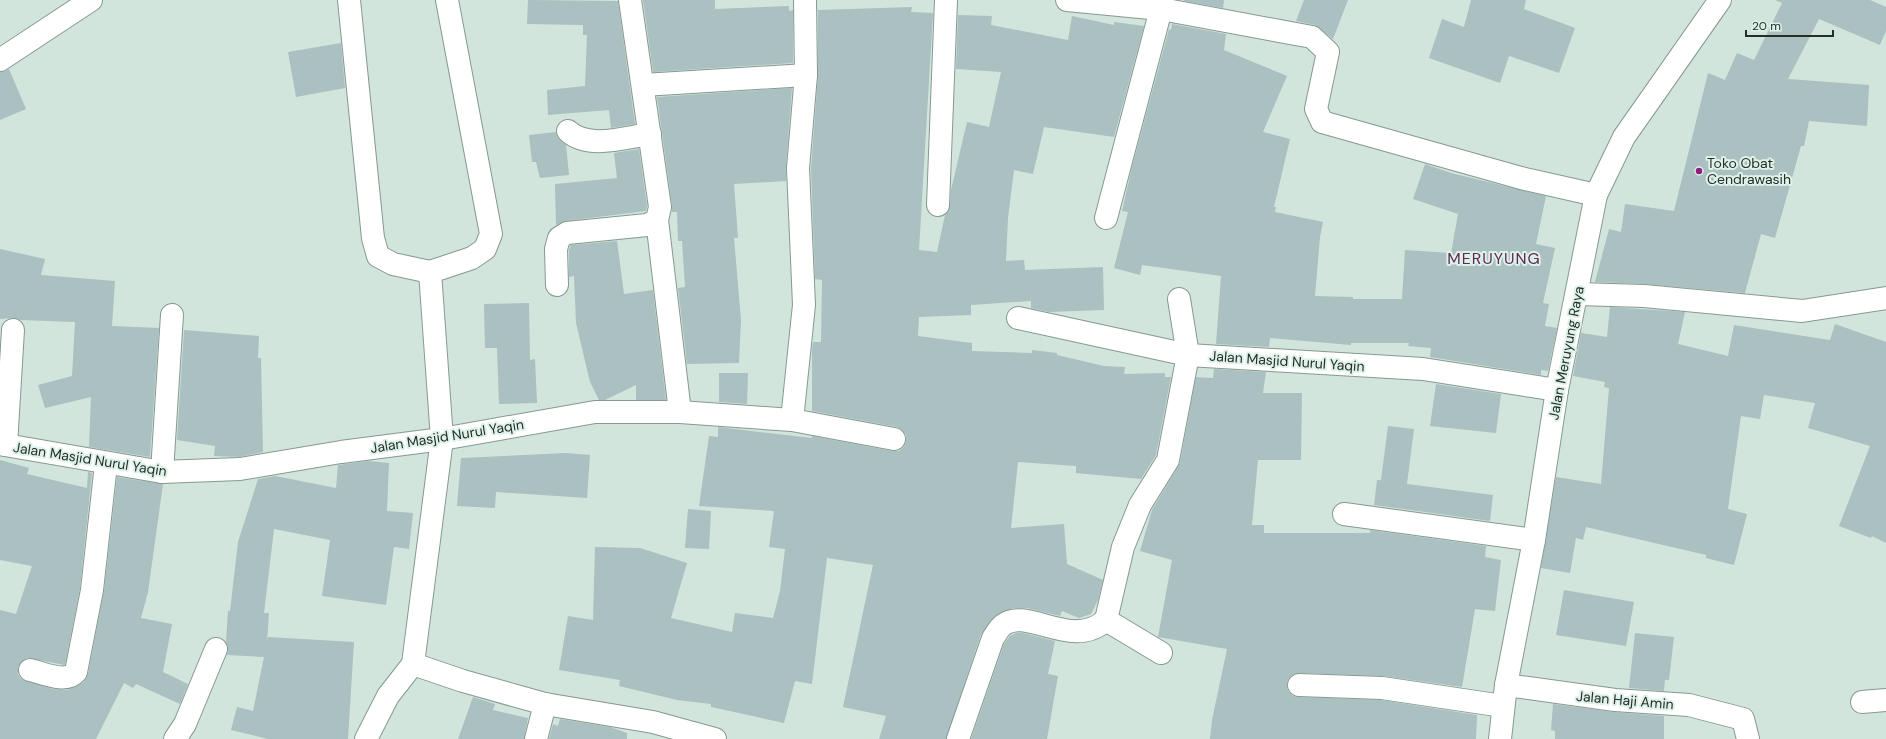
<svg xmlns="http://www.w3.org/2000/svg" width="1886" height="739" viewBox="0 0 1886 739" font-family="'DM Sans',sans-serif">
	<style>
		.building { fill: #aac0c1 }
		.lines { fill: none; stroke-linecap: round; stroke-linejoin: round }
		.minor-casing { stroke: #869991; stroke-width: 24 }
		.secondary-casing { stroke: #869991; stroke-width: 24 }
		.minor { stroke: #fff; stroke-width: 22 }
		.secondary { stroke: #fff; stroke-width: 22 }
		.poi-dot { fill: #911e7e; stroke: #def2e9; stroke-width: 1.5 }
		.labels { text-anchor: middle; dominant-baseline: central; stroke-width: 4; stroke-linejoin: round; paint-order: stroke }
		.poi-label { font-size: 14px; fill: #262e2a; stroke: #def2e9; text-anchor: start }
		.street-label { font-size: 14px; fill: #262e2a; stroke: #def2e9 }
		.quarter-label { font-size: 16px; letter-spacing: 1px; fill: #602955; stroke: #def2e9 }
	</style>
	<rect width="100%" height="100%" fill="#d1e5dc"/>
	<g class="building">
		<path d="M528 0 618 1 635 124 611 128 609 110 548 115 547 90 585 86 587 35H583V25L527 24Z"/>
		<path d="M643 0H715V9L789 6V11L793 10V63L653 72Z"/>
		<path d="M1184 0H1224L1223 8 1184 1Z"/>
		<path d="M1304 0H1348L1333 39 1315 25 1296 21Z"/>
		<path d="M1471 0H1526L1524 9 1575 28 1559 73 1509 56 1500 83 1429 58 1442 19 1464 27Z"/>
		<path d="M1775 0H1870L1886 7V31L1880 45 1819 19 1788 79 1869 85 1867 126 1809 121 1804 146H1801L1775 238 1761 234 1745 293 1645 284 1595 282 1609 229 1621 232 1625 204 1674 211 1708 73 1725 80 1737 53 1754 60 1782 3Z"/>
		<path d="M912 7 911 12 933 13 919 250 937 252 945 215 950 206 951 190 967 122 989 127 1001 72 956 69 958 15 992 16 991 25 1068 40 1072 16 1114 25V22L1144 26 1114 137 1044 127 1033 174 1014 170 1008 218 1006 261 1024 260 1025 270 1103 267 1104 310 1049 312 1031 308V301L971 305V315L919 317 918 336 972 343V351L1032 353V350L1057 353V355L1104 366 1125 367 1124 374 1165 373V377H1171L1156 455 1141 479 1076 473V466L1018 462 1011 528 1064 524 1067 564 1103 580 1098 600 1091 614 1079 618 1062 611 1060 616 1027 608H1013L995 616 981 634 946 739H879L886 716 843 707 873 565 827 558 812 684 795 681 784 723 711 707V704L677 700 619 686 620 680 559 670 568 616 593 620 595 547 640 548 687 563 671 618 732 632 735 613 773 618 780 591 785 549 769 547 774 511 699 506 709 436 718 437V427L812 438V436L892 451H899L904 447 906 442V435L902 430 897 427 812 411V350L813 342H821L822 280 815 279 811 168 818 76V10Z"/>
		<path d="M1172 24 1226 34 1224 50 1287 76 1263 132 1290 139 1274 207H1276L1275 212 1323 222 1320 237 1315 296 1353 297V299H1402L1405 250 1451 253 1458 214 1413 199 1425 164 1451 173 1546 196 1536 244 1555 248 1543 303 1549 304 1545 326 1557 328 1548 371 1541 370V375L1430 357 1431 348 1408 346 1409 343H1351V345L1270 338 1269 347 1216 344 1221 276 1142 265 1140 275 1114 268 1128 212 1122 211 1132 167 1169 29 1171 30Z"/>
		<path d="M341 43 345 88 296 97 288 52Z"/>
		<path d="M9 69 26 109 0 120V72Z"/>
		<path d="M792 88 786 167V181L734 184 738 238H734L741 320 739 363 687 364 678 288 685 287 682 241H678L677 212H672V205L657 97Z"/>
		<path d="M556 132 557 137 566 145 569 175 540 178 536 162H532L529 135Z"/>
		<path d="M639 149 647 206 646 211 566 221 556 225 555 184 617 178 614 153Z"/>
		<path d="M617 241 624 294 653 290 666 400H636V385L605 400H599L590 382 576 323 574 276 569 277V250L571 245Z"/>
		<path d="M0 249 45 259 41 275 115 281 112 326 159 328 150 457 89 447 91 397 45 408 38 385 72 376 75 322 20 320 13 318 0 319Z"/>
		<path d="M529 303 530 360 535 359 537 403 499 404 497 348H485L484 304Z"/>
		<path d="M1610 307 1685 312 1678 344 1728 356 1734 325 1830 340 1835 324 1886 342V543L1872 536 1871 538 1839 526 1870 446 1808 428 1815 403 1764 395 1760 419 1741 416 1728 509 1747 514 1734 565 1706 558V555L1586 527 1583 540 1576 538 1570 573 1541 568 1556 477 1601 484 1609 388 1604 387 1605 382 1573 376 1581 333 1607 337Z"/>
		<path d="M184 330 259 336 258 358H261L263 452 239 457 214 456 215 446 177 440Z"/>
		<path d="M1214 369 1266 372 1263 393H1302L1301 460H1258L1252 525H1264V533H1370V530L1486 546 1485 557 1501 560 1495 611 1475 609 1462 687 1383 676 1299 673 1293 674 1288 679 1287 685 1288 691 1293 696 1299 697 1381 700 1477 715 1476 739H1210L1212 720 1227 649 1158 637 1172 560 1140 551 1152 510 1180 463 1196 377 1213 378Z"/>
		<path d="M719 373H748L747 404 719 402Z"/>
		<path d="M1436 384 1501 394 1496 433 1430 426Z"/>
		<path d="M1388 426 1414 429 1407 484 1493 495 1490 521 1374 505 1377 480H1381Z"/>
		<path d="M566 453 590 455 587 498 496 492 495 508 457 506 461 458Z"/>
		<path d="M0 460 29 468 27 474 87 488 88 472 92 473 80 588 65 665 27 658 22 661 18 667V674L21 679 53 689 67 690 76 687 84 682 88 674 104 591 117 477 163 484 148 592 141 618 172 624 163 672 188 684 180 704 136 684 133 688 124 683 96 739H0V610L16 614 32 566 0 560Z"/>
		<path d="M368 461 389 463 387 511 413 513 409 549 394 547 386 605 322 596 330 540 274 529 264 613H269L267 642 268 637 354 642 348 739H268L231 730 237 707 253 711 264 657 227 655 228 648 226 642 228 611H230L238 542 258 479 275 476 336 488 338 465Z"/>
		<path d="M688 509 711 511 709 549 685 548Z"/>
		<path d="M1564 590 1634 602 1626 646 1556 635Z"/>
		<path d="M1016 633H1023L1055 641 1048 674 1058 676 1047 739H971L1004 644 1010 636Z"/>
		<path d="M1635 633 1674 637 1669 680H1665L1664 691 1629 688Z"/>
		<path d="M473 697 495 704 493 710 528 718 524 739H458Z"/>
		<path d="M1553 704 1613 712 1664 716V739H1555V731L1551 730Z"/>
		<path d="M560 719 610 727 627 733V739H549L553 724 558 726Z"/>
	</g>
	<g class="lines">
		<g class="minor-casing">
			<g id="minor">
				<path d="M349 0 373 238 378 256 393 264 430 272"/>
				<path d="M447 0 491 234 485 249 472 258 430 272 442 439 413 664 463 681 545 704 653 722 715 739"/>
				<path d="M1067 0 1161 9 1312 37 1328 52 1316 109 1322 122 1521 178 1596 195"/>
				<path d="M0 60 91 0"/>
				<path d="M643 85 806 75"/>
				<path d="M568 131C588 150 626 137 650 134"/>
				<path d="M938 205 946 0"/>
				<path d="M1106 218 1161 9"/>
				<path d="M657 220 680 412"/>
				<path d="M557 285 556 249 559 238 567 233 647 225 657 220 660 207 630 0"/>
				<path d="M1577 294 1644 296 1802 311 1886 298"/>
				<path d="M1018 318 1188 355 1423 369 1557 390"/>
				<path d="M792 420 804 305 798 168 806 75 805 0"/>
				<path d="M0 444 162 472 240 469 341 452 442 439 595 412H680L792 420 894 439"/>
				<path d="M6 445 13 330"/>
				<path d="M162 472 172 315"/>
				<path d="M1344 514 1534 540"/>
				<path d="M1161 653 1106 620 1123 547 1140 505 1168 460 1188 355 1179 299"/>
				<path d="M30 670C43 673 66 684 76 672L92 590 106 464"/>
				<path d="M1299 685 1382 688 1503 706"/>
				<path d="M1506 685 1615 700 1689 705 1743 719 1748 739"/>
				<path d="M1862 702 1886 700"/>
				<path d="M175 739 185 724 216 649"/>
				<path d="M366 739 388 696 413 664"/>
				<path d="M536 739 545 704"/>
				<path d="M958 739 993 638C996 634 999 628 1003 625 1027 606 1072 651 1106 620"/>
			</g>
		</g>
		<g class="secondary-casing">
			<path id="secondary" d="M1500 739 1506 685 1534 540 1557 390 1596 195 1624 137 1720 0"/>
		</g>
		<use href="#minor" class="minor"/>
		<use href="#secondary" class="secondary"/>
	</g>
	<circle class="poi-dot" cx="1699" cy="171" r="4"/>
	<g class="labels">
		<g class="poi-label">
			<text x="1707" y="163">Toko Obat<tspan x="1707" dy="16">Cendrawasih</tspan></text>
		</g>
		<g class="street-label">
			<text transform="translate(1566 353) rotate(-79)">Jalan Meruyung Raya</text>
			<text transform="translate(1287 361) rotate(4)">Jalan Masjid Nurul Yaqin</text>
			<text transform="translate(447 436) rotate(-9)">Jalan Masjid Nurul Yaqin</text>
			<text transform="translate(90 459) rotate(9)">Jalan Masjid Nurul Yaqin</text>
			<text transform="translate(1625 700) rotate(5)">Jalan Haji Amin</text>
		</g>
		<g class="quarter-label">
			<text x="1494" y="258">MERUYUNG</text>
		</g>
	</g>
	<path d="M1746 30v6h87v-6" fill="none" stroke="#262e2a" stroke-width="2"/>
	<text x="1752" y="30" font-size="12" fill="#262e2a" stroke="#def2e9" stroke-width="3" paint-order="stroke">20 m</text>
</svg>
